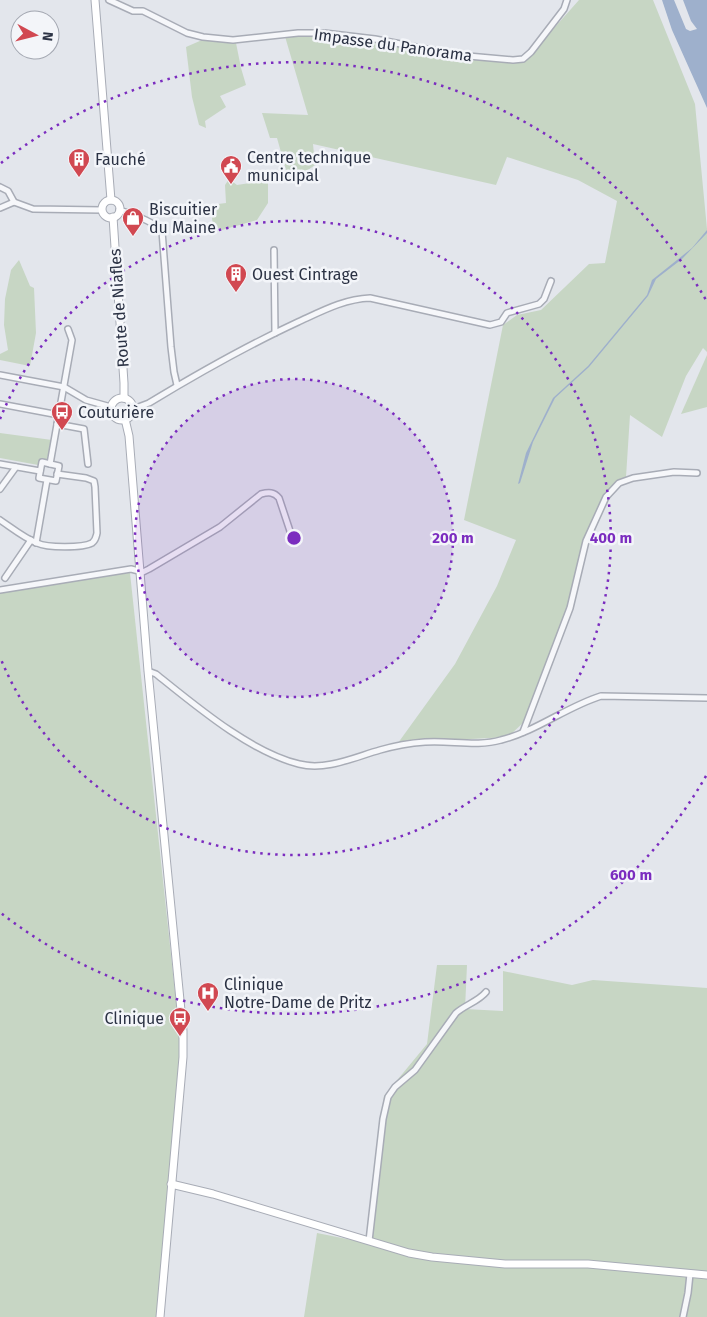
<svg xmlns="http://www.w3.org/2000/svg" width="707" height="1317" viewBox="0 0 707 1317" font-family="'Fira Sans',sans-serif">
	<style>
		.green { fill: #c7d6c4 }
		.water { fill: #9eb0cc }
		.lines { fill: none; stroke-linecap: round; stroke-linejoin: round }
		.street-casing { stroke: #a8acb6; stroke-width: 8 }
		.secondary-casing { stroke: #a8acb6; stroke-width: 9 }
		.street { stroke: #f6f7fa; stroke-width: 5 }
		.secondary { stroke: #fff; stroke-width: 7 }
		.ring { fill: none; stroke: #7b2cbf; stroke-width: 2.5; stroke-dasharray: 2.5 5 }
		.labels { text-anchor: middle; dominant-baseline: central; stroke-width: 5; stroke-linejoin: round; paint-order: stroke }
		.street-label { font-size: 16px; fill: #2b3244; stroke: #f3f5f9 }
		.poi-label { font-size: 16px; fill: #2b3244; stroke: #f3f5f9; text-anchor: start }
		.centre { fill: #7b2cbf; stroke: #f3f5f9; stroke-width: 2.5 }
		.ring-label { font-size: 15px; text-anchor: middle; font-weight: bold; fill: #7b2cbf; stroke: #f3f5f9; stroke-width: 5; stroke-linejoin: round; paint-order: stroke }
	</style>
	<rect width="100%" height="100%" fill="#e3e6ec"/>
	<g class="green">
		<path d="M579 0H653L695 104 707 229V352L703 348 686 376 662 437 630 415 626 477 605 492 585 539 564 620 525 721 508 737 398 743 455 664 497 586 516 540 464 520 503 325 517 315 541 310 589 264 605 263 617 201 578 180 507 157 496 185 313 144 315 165 305 172 286 170 277 138H270L262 113 308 115 284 33 387 42 523 63Z"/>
		<path d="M202 40 236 43 241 68 246 85 220 96 226 107 205 121 206 128 199 125 192 97 186 47Z"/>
		<path d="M263 170 268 176V203L257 220 222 230 213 225 210 205 226 203 225 185 229 179 237 185 250 183Z"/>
		<path d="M19 260 30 286 34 288 36 333 30 366 0 360V354L8 350 4 325 5 299 11 270Z"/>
		<path d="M707 355V407L681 414Z"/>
		<path d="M0 433 52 440 47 459H40L38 465 0 458Z"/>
		<path d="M130 573 181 1048 161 1317H0V593L115 574Z"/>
		<path d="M437 965H467L465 1009 503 1011V971L572 985 593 980 707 988V1317H304L317 1233 367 1243 384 1096 427 1044Z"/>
	</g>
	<g class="water">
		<path d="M662 0H674L686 29 690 31 697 29 691 21 683 0H707V108L672 30Z"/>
		<path d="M707 230V233L682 259 656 279 648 296 589 367 555 398 533 442 520 483 518 484 526 453 553 398 588 366 647 295 652 280 692 248Z"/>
	</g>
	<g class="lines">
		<g class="street-casing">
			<g id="street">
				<path d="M109 0 133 11H143L187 33 203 37 233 40 298 33H324L375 39 457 55 513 60 523 59 531 52 564 9 567 0"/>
				<path d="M0 187 8 191 14 202"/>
				<path d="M0 208 14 202 33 209 102 210"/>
				<path d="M119 210C132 214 153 221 162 231L171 347 174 372 177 385"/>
				<path d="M274 250 275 333"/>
				<path d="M0 375 64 387 86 400 111 407"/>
				<path d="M0 404 59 415"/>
				<path d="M133 409 149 403C197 374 246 346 298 322 322 311 344 299 370 298L490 325 501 322 507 313 539 304 544 299 551 281"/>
				<path d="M57 424 84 429 88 464"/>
				<path d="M42 462 59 466 56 481 39 478Z"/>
				<path d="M0 464 40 471"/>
				<path d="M50 464 72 340 68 329"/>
				<path d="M0 489 16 467"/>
				<path d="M0 520C12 528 24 538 37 543 47 548 83 548 92 543 96 540 96 537 97 533L95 487 94 481 86 478 57 474"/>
				<path d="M36 543 47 480"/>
				<path d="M5 578 31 540"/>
				<path d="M0 590 131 569 143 572 149 569 220 527 261 494C269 492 274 492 279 498L291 534"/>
				<path d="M148 671 156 674C196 706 250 752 299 764 326 771 355 757 380 750 394 746 411 743 425 742 450 740 477 747 501 740 537 731 566 707 601 696L707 698"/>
				<path d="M523 732 570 608 586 541 606 497 619 483 633 478 674 472 697 473"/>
				<path d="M369 1241 383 1119 388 1097 395 1087 415 1070 456 1013C465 1005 479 1001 486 992"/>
				<path d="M683 1317 688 1293 690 1274"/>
			</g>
		</g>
		<g class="secondary-casing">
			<g id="secondary">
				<path d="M95 0 111 200"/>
				<circle cx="111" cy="209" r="9"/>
				<path d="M113 217 124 383V398"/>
				<circle cx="122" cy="409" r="11"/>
				<path d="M125 419 129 436 148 671 183 1031V1057L160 1317"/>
				<path d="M171 1184 213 1194 409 1253 432 1257 505 1264H588L707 1275"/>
			</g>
		</g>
		<use href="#street" class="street"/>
		<use href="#secondary" class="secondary"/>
	</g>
	<circle cx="294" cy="538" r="159" fill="#7b2cbf" fill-opacity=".12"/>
	<g class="ring">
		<circle cx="294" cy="538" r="159"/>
		<path d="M0 419A317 317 0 1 1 0 657"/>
		<path d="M706 776A476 476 0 0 1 1 913M1 163A476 476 0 0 1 706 300"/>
	</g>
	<defs>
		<g id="building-pin" transform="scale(1.125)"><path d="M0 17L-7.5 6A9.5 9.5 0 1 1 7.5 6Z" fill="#d14851" stroke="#f3f5f9"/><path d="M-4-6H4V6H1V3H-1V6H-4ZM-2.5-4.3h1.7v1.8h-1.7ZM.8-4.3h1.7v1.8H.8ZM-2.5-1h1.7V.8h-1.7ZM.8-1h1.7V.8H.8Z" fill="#fff"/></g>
		<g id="civic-pin" transform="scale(1.125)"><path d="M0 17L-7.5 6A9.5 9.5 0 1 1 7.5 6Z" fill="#d14851" stroke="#f3f5f9"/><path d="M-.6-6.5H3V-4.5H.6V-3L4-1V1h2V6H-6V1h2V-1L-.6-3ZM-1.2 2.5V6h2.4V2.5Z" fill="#fff"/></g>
		<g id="shop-pin" transform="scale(1.125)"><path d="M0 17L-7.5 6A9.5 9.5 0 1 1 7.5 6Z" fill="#d14851" stroke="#f3f5f9"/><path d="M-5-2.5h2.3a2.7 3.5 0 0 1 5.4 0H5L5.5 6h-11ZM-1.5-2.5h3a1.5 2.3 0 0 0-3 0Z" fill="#fff"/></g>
		<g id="bus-pin" transform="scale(1.125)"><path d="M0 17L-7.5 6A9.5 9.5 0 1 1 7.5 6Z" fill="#d14851" stroke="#f3f5f9"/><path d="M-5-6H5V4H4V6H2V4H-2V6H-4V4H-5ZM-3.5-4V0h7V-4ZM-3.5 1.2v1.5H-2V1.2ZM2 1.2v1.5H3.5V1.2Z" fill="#fff"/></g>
		<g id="hospital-pin" transform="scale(1.125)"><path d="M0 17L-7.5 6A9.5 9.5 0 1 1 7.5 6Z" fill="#d14851" stroke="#f3f5f9"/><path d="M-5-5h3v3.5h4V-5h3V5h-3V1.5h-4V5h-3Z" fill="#fff"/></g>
	</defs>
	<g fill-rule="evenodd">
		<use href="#building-pin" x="79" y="159"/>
		<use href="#civic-pin" x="231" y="166"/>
		<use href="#shop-pin" x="133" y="218"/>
		<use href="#building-pin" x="236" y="274"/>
		<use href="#bus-pin" x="62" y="412"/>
		<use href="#hospital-pin" x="208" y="993"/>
		<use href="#bus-pin" x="180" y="1018"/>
	</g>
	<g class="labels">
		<g class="street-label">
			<text transform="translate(393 45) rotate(8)">Impasse du Panorama</text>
			<text transform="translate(119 308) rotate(-94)">Route de Niafles</text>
		</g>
		<g class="poi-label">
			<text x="247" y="157">Centre technique<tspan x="247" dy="18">municipal</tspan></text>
			<text x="95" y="159">Fauché</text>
			<text x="149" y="209">Biscuitier<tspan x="149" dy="18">du Maine</tspan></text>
			<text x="252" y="274">Ouest Cintrage</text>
			<text x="78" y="412">Couturière</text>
			<text x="224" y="984">Clinique<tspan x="224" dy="18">Notre-Dame de Pritz</tspan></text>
			<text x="164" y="1018" text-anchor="end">Clinique</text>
		</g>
	</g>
	<circle cx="294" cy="538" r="8" class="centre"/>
	<g class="ring-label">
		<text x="453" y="543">200 m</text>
		<text x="611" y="543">400 m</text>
		<text x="631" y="880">600 m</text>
	</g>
	<g transform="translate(35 35) rotate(97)"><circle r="24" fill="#f3f5f9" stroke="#a3a7b1"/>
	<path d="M0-4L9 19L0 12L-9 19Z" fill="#d14851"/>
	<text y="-8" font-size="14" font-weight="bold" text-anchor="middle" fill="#2b3244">N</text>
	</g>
</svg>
